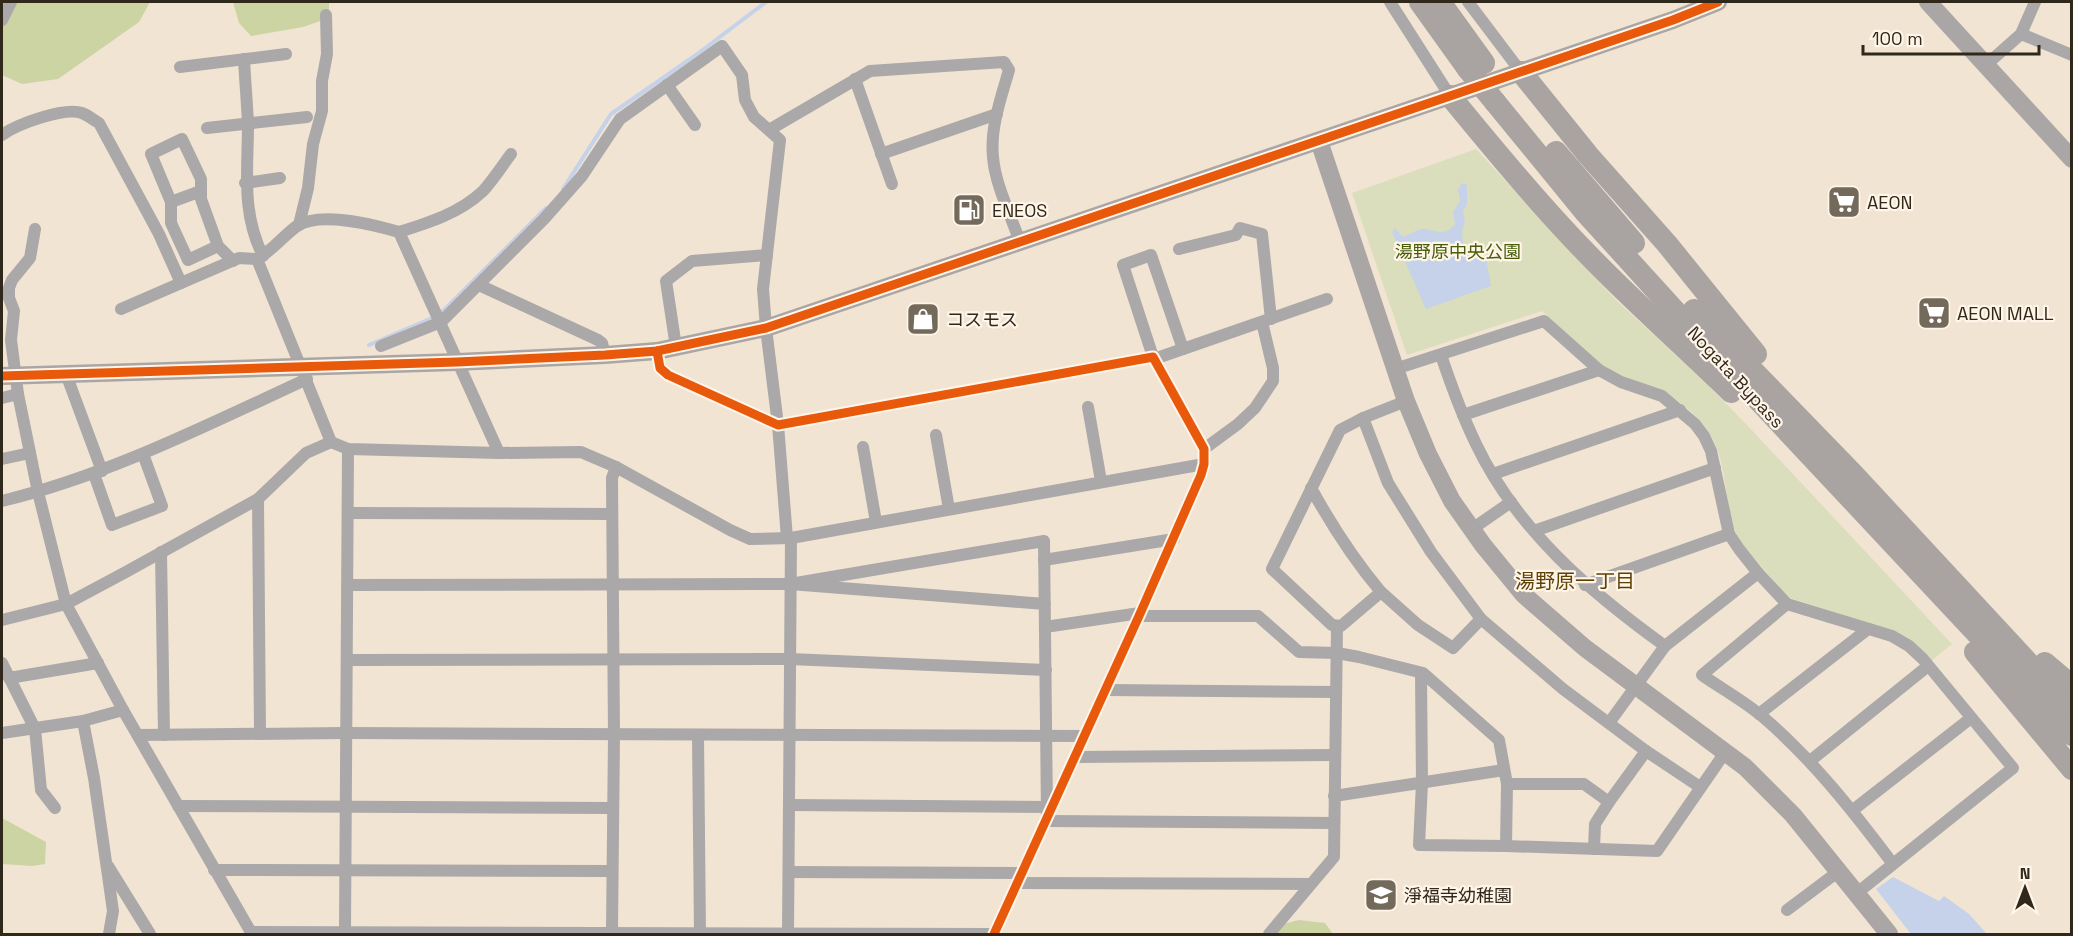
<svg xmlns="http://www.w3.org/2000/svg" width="2073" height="936" viewBox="0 0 2073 936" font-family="'Space Grotesk','Noto Sans JP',sans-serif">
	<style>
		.green { fill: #dbdebc }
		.forest { fill: #ccd4a3 }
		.water { fill: #c5d2e9 }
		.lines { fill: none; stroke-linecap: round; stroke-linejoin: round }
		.stream { stroke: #c5d2e9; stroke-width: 4 }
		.street { stroke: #aaa8a9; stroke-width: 12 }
		.secondary { stroke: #aaa6a5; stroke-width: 18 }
		.highway { stroke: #a9a3a1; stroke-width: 22 }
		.highway-bridge { stroke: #a9a3a1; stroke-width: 22 }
		.cycleway-casing { stroke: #fff5e8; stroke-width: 13 }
		.cycleway { stroke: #e8590c; stroke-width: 9 }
		.labels { text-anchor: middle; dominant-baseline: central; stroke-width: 4.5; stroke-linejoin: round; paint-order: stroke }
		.poi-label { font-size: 18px; fill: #31281c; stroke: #fff5e8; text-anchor: start }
		.park-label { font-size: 18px; fill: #485e0a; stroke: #fff5e8 }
		.street-label { font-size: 18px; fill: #31281c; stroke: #fff5e8 }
		.neighbourhood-label { font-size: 20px; fill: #5e4105; stroke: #fff5e8 }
	</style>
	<rect width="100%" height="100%" fill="#f1e4d3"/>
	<path class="green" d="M1476 149 1617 301 1703 380 1747 425 1952 644 1930 662 1889 630 1787 597 1739 540C1723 508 1729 469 1712 438 1696 410 1670 393 1641 383 1629 378 1614 374 1603 367 1581 350 1562 329 1542 311L1407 355 1352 193Z"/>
	<g class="forest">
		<path d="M2 2H150L139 22 58 79 22 84 2 75Z"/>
		<path d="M233 2H329V18L303 27 251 36 239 23Z"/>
		<path d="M2 818 46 842 45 864 32 866 2 864Z"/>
		<path d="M1299 920 1325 923 1333 934H1272L1283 924Z"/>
	</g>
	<g class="water">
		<path d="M1462 183 1467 185V204L1463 212 1465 221 1462 233 1463 243 1486 259 1491 286 1426 309 1392 232 1395 228 1403 237C1410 235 1415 230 1422 229 1436 229 1445 238 1455 224L1453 212 1460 201 1458 190Z"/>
		<path d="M1893 877 1939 901 1944 896 1969 914 1987 934H1911L1876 889Z"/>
	</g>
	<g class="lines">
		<g class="stream">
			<path d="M563 189 611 114 696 55 766 2"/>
			<path d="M369 345 432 318 444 310 546 208"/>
		</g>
		<g class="street">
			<path d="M1390 2 1450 96"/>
			<path d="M1468 2 1521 72"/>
			<path d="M2 20 11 2"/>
			<path d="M2021 34 2072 55"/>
			<path d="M244 59C245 80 247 102 248 124 248 170 241 212 263 256"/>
			<path d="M1986 65 2021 34 2035 2"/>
			<path d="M180 67 286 54"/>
			<path d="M855 79 892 184"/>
			<path d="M667 85 695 125"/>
			<path d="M207 128 307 117"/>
			<path d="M769 130 870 71 1004 62 1009 70C1001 98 990 128 993 157 995 184 1011 216 1020 242"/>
			<path d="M2 135C17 124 64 107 82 113 88 115 93 120 99 123L159 234 181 283 239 258 257 259C272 251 283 236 297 226 320 211 375 225 399 232L499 453"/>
			<path d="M881 154 997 114"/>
			<path d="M245 183 280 178"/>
			<path d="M171 202 201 191"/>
			<path d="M299 225 308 188 313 144 322 111V81L327 54 326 15"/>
			<path d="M399 232C428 223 460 213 483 191 493 180 502 166 511 154"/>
			<path d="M218 246 188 260 171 223V202L151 154 182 139 201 179V199L218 246 233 261"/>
			<path d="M1179 249 1236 235 1240 228 1262 234 1271 319"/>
			<path d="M257 259 331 442 348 449 499 453 581 452 616 467 730 530 750 539 791 538 1204 464"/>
			<path d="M479 285 598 340 602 343 605 355"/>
			<path d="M121 309 181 283"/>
			<path d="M381 346 441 322 544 219 582 176 620 119 722 46 742 75 745 100 754 117 780 140 763 289 766 328 778 425 787 538"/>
			<path d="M676 347 666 281 692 261 767 255"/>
			<path d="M1183 349 1327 299"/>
			<path d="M657 351 660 368 668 375 778 425 1153 357 1204 449V464L1201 475 1139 616 994 934"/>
			<path d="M1441 355C1451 385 1462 415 1476 444 1517 530 1590 592 1665 646L1758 573"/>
			<path d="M1153 357 1123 265 1151 255 1183 349 1154 359"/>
			<path d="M1395 369 1544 321 1599 370 1621 382 1662 396 1695 424 1704 436 1711 451 1729 534 1739 549 1758 573 1787 604 1892 636 1909 646 1923 659 2013 768 1857 893"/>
			<path d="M66 374 102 471"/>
			<path d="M18 394 11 340 14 311 9 298V288L12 280 30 258 35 229"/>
			<path d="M2 398 18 394 38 492 66 604 123 710 252 934"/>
			<path d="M1406 401 1363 418 1388 483 1431 552 1481 619 1563 689 1646 751"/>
			<path d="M1088 407 1101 481"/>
			<path d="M1463 415 1599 370"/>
			<path d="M936 435 949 509"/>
			<path d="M863 447 876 522"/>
			<path d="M1204 449 1238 424 1255 408 1273 381V368L1262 322"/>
			<path d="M2 459 30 453"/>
			<path d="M94 474 112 525 162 506 143 454"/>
			<path d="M1493 474 1680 410"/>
			<path d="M1311 488C1332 526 1354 560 1381 592L1341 626 1332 625 1272 569 1340 430 1363 418"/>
			<path d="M258 499 260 733"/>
			<path d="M2 501C109 475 207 425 307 379"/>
			<path d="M348 513 612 514"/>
			<path d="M1472 529 1511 502"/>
			<path d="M1534 531 1715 468"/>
			<path d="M161 552 164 735"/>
			<path d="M1044 560 1174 539"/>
			<path d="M347 585 790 584"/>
			<path d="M1585 585 1729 534"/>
			<path d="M1381 592 1418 625 1453 648 1481 619"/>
			<path d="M1045 604 790 584 1044 541 1047 814"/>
			<path d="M1787 604 1702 675C1722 689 1744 701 1763 717 1813 760 1853 811 1893 864"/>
			<path d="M1139 616H1258L1299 652 1337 653 1359 657 1423 673 1499 740 1507 784 1506 846 1657 851 1726 751"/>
			<path d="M2 620 66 604 124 573 258 499 306 453 331 442"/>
			<path d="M1045 627 1140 613"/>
			<path d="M347 660 790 659 1046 670"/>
			<path d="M2 663 35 729 41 790 55 808"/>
			<path d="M1421 673 1422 783 1419 845 1506 846"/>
			<path d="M9 678 98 663"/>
			<path d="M1105 690 1336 692"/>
			<path d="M1759 714 1868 629"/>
			<path d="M1609 723 1665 646"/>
			<path d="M2 733 83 721"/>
			<path d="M139 735 345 733 1084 736"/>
			<path d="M698 735 700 934"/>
			<path d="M1075 757 1335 755"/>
			<path d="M1810 761 1928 666"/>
			<path d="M1507 784H1584L1609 802 1595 824 1594 849"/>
			<path d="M1334 796 1504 770"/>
			<path d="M1609 802 1646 751 1700 787"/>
			<path d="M789 805 1047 807"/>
			<path d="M178 806 613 808"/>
			<path d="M1853 810 1971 718"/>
			<path d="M1046 821 1334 823"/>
			<path d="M108 866 150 934"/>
			<path d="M214 870 612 871"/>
			<path d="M789 872 1022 873"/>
			<path d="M1017 883 1310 884"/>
			<path d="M1787 910 1839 871"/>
			<path d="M345 931 348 449"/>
			<path d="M612 931 614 735 612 478 616 467"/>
			<path d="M250 932 994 934"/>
			<path d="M109 934 113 911 94 778 83 721 123 710"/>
			<path d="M788 934 791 538"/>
			<path d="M1269 934 1334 857 1337 626"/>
		</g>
		<g class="secondary">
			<path d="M1928 2 2072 159"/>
			<path d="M1319 141 1406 401 1428 454 1452 501 1483 545 1524 595 1585 648 1745 767 1793 815 1889 934"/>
			<path d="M2 376 457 362 605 355 657 351 766 328 1450 96 1673 20 1718 2"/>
		</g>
		<g class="highway">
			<path d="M1420 2 1468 69"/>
			<path d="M1440 2 1484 63"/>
			<path d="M1521 72 1588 155 1667 244 1756 354"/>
			<path d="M1450 96C1486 140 1522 184 1561 226 1614 284 1674 337 1731 392"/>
			<path d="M1495 102 1585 212 1674 310 2072 735"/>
			<path d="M1556 152 1634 243"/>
			<path d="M1694 310 1855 476 2072 710"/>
			<path d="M1975 652 2072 769"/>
			<path d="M2045 663 2072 686"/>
		</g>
		<path class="highway-bridge" d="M1468 69 1495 102"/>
		<g class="cycleway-casing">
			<g id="cycleway">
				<path d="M657 351 660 368 668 375 778 425 1153 357 1204 449V464L1201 475 1139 616 994 934"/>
				<path d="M2 376 457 362 605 355 657 351 766 328 1450 96 1673 20 1718 2"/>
			</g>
		</g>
		<use href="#cycleway" class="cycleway"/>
	</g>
	<defs>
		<g id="supermarket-square" transform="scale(1.725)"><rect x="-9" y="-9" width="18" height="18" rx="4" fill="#746a5c" stroke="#fff5e8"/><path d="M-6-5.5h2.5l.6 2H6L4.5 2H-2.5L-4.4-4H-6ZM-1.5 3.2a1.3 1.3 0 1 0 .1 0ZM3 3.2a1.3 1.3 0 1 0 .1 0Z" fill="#fff"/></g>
		<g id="fuel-square" transform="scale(1.725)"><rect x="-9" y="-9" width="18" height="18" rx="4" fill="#746a5c" stroke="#fff5e8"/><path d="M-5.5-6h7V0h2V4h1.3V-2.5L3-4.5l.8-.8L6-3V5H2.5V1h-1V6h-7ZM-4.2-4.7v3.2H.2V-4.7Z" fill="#fff"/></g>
		<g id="shop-square" transform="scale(1.725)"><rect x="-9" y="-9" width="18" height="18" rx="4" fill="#746a5c" stroke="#fff5e8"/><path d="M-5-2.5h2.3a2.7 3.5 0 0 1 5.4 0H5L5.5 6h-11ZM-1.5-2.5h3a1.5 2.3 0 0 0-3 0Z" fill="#fff"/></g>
		<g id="school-square" transform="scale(1.725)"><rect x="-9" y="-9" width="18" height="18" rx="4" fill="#746a5c" stroke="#fff5e8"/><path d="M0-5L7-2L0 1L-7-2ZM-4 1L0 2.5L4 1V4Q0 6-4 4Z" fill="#fff"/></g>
	</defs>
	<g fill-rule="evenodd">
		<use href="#supermarket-square" x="1844" y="202"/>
		<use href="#fuel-square" x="969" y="210"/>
		<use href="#supermarket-square" x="1934" y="313"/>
		<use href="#shop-square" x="923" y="319"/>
		<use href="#school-square" x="1381" y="895"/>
	</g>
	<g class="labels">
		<g class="poi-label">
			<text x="1867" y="202">AEON</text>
			<text x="992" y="210">ENEOS</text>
			<text x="1957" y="313">AEON MALL</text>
			<text x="946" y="319">コスモス</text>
			<text x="1404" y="895">淨福寺幼稚園</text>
		</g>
		<g class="park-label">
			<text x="1458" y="251">湯野原中央公園</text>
		</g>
		<g class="street-label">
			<text transform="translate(1736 377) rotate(47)">Nogata Bypass</text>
		</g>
		<g class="neighbourhood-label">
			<text x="1575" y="581">湯野原一丁目</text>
		</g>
	</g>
	<rect width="2073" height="936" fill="none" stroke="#31281c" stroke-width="6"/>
	<g transform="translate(2025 888)" stroke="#fff5e8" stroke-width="4.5" paint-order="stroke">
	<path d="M0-4.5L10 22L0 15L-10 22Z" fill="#31281c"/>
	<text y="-9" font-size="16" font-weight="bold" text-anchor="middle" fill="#31281c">N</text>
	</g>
	<path d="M1863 45v9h176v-9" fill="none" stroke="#31281c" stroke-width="3"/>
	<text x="1872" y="45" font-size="18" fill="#31281c" stroke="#fff5e8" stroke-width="4.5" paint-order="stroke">100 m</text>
</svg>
